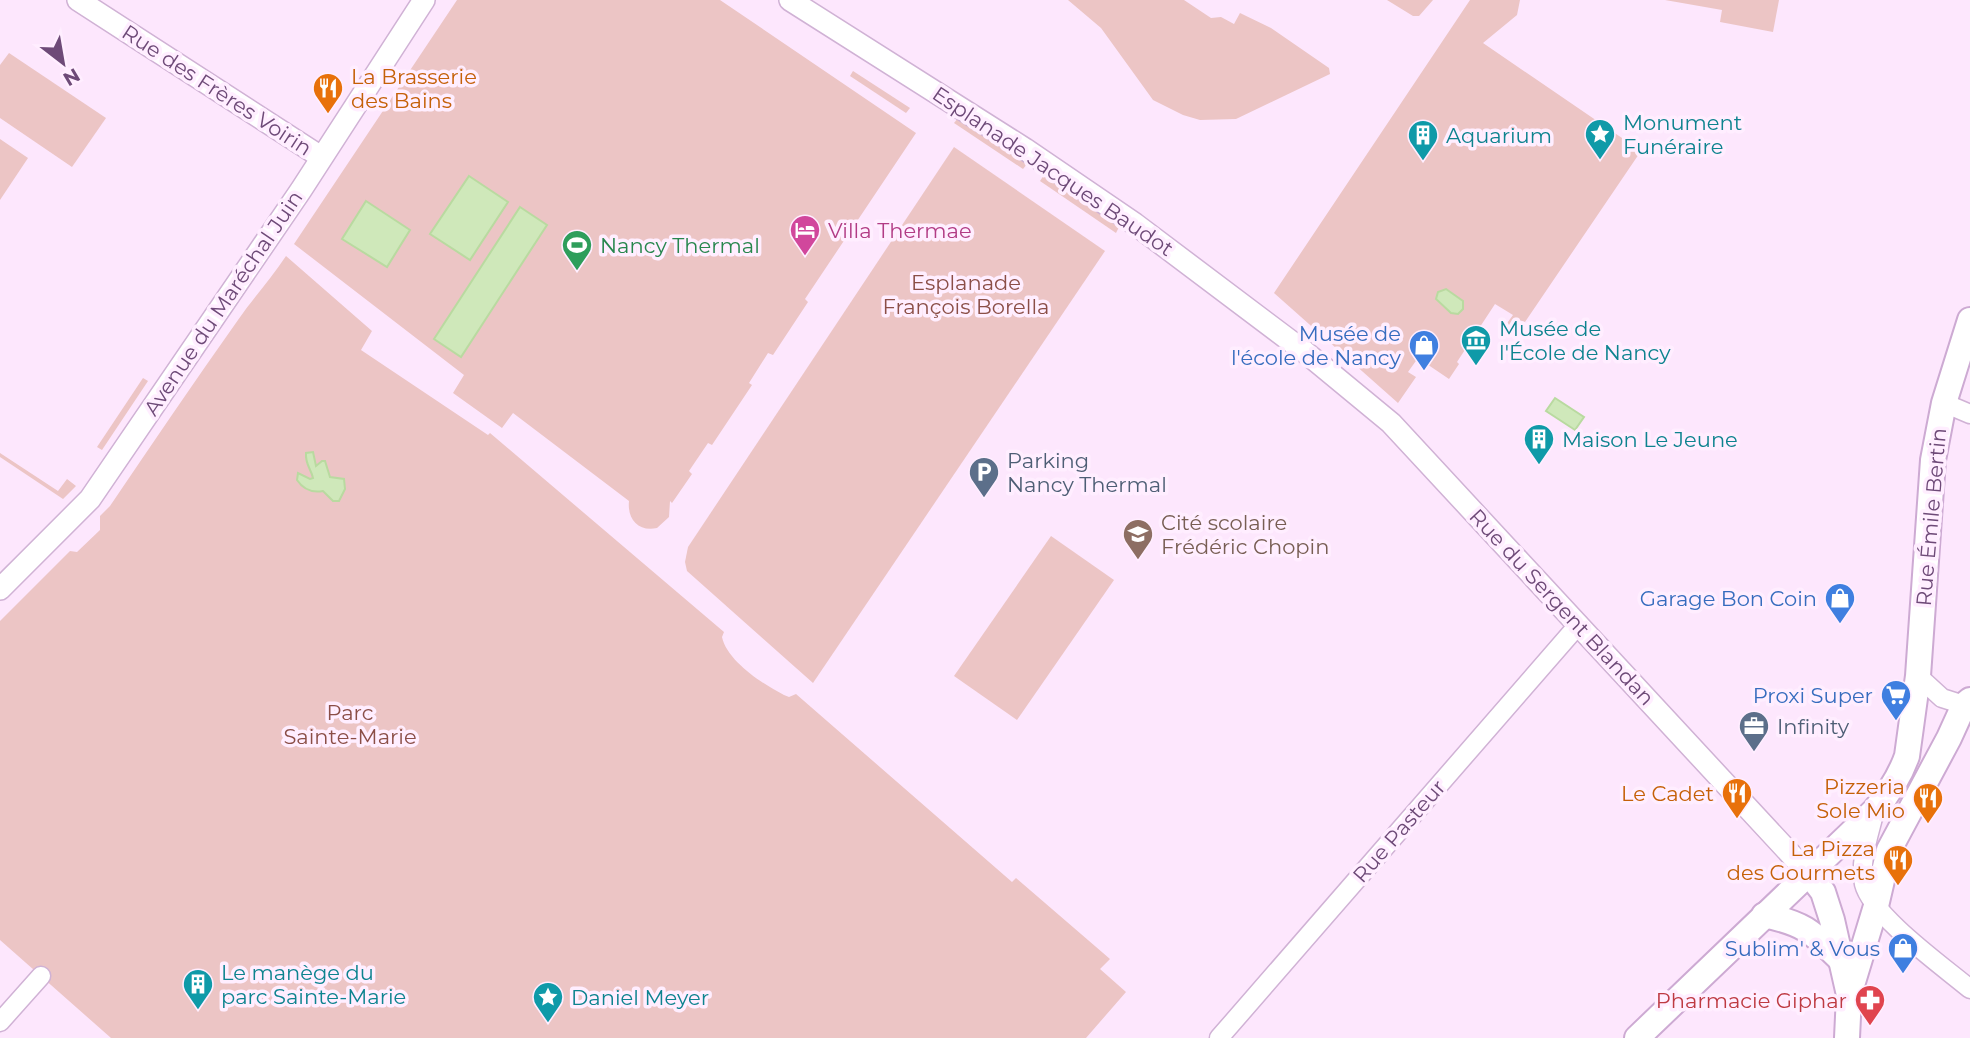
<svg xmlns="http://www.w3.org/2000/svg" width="1970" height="1038" viewBox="0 0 1970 1038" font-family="Montserrat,sans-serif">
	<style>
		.green { fill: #ecc5c5 }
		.water { fill: #cfe8ba; stroke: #b9daa0; stroke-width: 2 }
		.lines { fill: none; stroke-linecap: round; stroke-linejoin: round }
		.minor-casing { stroke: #d0b2d5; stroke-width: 21 }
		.tertiary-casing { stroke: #d0b2d5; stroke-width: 24 }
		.secondary-casing { stroke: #cdaad3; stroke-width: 28 }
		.minor { stroke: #fff; stroke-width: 18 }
		.tertiary { stroke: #fff; stroke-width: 21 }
		.secondary { stroke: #fff; stroke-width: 24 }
		.labels { text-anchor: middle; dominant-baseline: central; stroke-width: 7; stroke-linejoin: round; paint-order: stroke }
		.food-label { font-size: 21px; fill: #c56008; stroke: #fef; text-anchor: end }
		.street-label { font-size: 21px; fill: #6e4a78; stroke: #fef }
		.culture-label { font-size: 21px; fill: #0d838f; stroke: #fef; text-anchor: start }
		.hotel-label { font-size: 21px; fill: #b23c85; stroke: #fef; text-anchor: start }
		.leisure-label { font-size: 21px; fill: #27864d; stroke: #fef; text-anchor: start }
		.park-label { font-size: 21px; fill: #8b4e47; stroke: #fef }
		.shop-label { font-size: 21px; fill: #366cbe; stroke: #fef; text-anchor: end }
		.service-label { font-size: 21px; fill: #4e5e75; stroke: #fef; text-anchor: start }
		.education-label { font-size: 21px; fill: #785e54; stroke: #fef; text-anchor: start }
		.health-label { font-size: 21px; fill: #be3a42; stroke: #fef; text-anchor: end }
	</style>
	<rect width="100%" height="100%" fill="#fde7fd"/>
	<g class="green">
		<path d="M457 0H720L916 133 805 299 808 302 773 355 768 353 749 383 752 385 712 445 708 443 689 471 692 474 672 503 670 501 669 517 657 528C639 532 627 520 629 501L513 413 502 428 453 393 464 375 294 244Z"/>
		<path d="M1068 0H1184L1211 18 1221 17 1234 24 1240 13 1271 28 1329 68 1330 74 1236 119 1200 120 1183 115 1153 100 1101 28Z"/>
		<path d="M1387 0H1433L1419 16H1413Z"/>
		<path d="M1470 0H1520L1517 15 1483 43 1641 151 1525 322 1519 320 1512 330 1505 326 1513 315 1495 304 1457 362 1459 364 1449 379 1418 358 1408 372 1416 377 1398 403 1274 293Z"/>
		<path d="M1665 0H1779L1773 32 1720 22 1722 10Z"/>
		<path d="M9 53 106 118 72 167 0 118V65Z"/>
		<path d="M853 71 910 108 906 113 850 76Z"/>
		<path d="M958 118 1027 164 1023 169 954 123Z"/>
		<path d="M0 139 28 158 0 200Z"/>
		<path d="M954 147 1105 251 813 683 687 571 685 562 688 547Z"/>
		<path d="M1044 175 1119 227 1116 233 1040 181Z"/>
		<path d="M286 256 372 331 361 350 488 435 490 433 724 632 722 637C727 661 764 685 784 695L789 697 796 694 1012 882 1016 878 1110 959 1100 969 1126 992 1086 1038H111L0 940V621L70 551 77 552 100 530V516L110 506C152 444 194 382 238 320 253 298 271 279 286 256Z"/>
		<path d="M143 378 148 381 102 450 97 447Z"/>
		<path d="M0 453 58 491 67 479 76 486 63 499 0 457Z"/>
		<path d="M1051 536 1114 580 1017 720 954 676Z"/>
	</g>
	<g class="water">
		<path d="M469 176 508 202 470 260 430 234Z"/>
		<path d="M366 201 410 230 387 267 342 239Z"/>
		<path d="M520 207 547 225 461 357 434 339Z"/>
		<path d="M1446 289 1463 301V309L1458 314 1451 313 1436 299 1438 292Z"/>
		<path d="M1555 398 1584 417 1575 430 1546 411Z"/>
		<path d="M313 452 316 466 322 461H325L330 477 344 479 345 489 339 501H333L323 491C312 493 303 489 297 480L298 473 310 479 313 478C311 469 305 464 306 453Z"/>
	</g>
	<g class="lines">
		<g class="minor-casing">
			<g id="minor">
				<path d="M1944 403 1970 414"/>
				<path d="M1918 676 1942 698 1964 705"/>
				<path d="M1875 810C1870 832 1859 861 1864 884 1872 916 1944 967 1970 989"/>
				<path d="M0 1022 41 976"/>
				<path d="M1219 1038 1579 624"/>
			</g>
		</g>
		<g class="tertiary-casing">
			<g id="tertiary">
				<path d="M78 0 321 157"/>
				<path d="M790 0 1025 149 1135 224 1305 352 1391 423 1809 874"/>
				<path d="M0 589 90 499 301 190 424 0"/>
			</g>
		</g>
		<g class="secondary-casing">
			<g id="secondary">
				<path d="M1809 874 1823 892 1832 920 1849 995 1847 1038"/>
				<path d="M1764 915C1806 924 1812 932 1842 961"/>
				<path d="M1849 995 1876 906 1889 850 1949 738 1964 705 1970 700"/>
				<path d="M1637 1038 1875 810C1889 793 1900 776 1907 756L1918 676 1933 460 1944 403 1970 320"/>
			</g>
		</g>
		<use href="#minor" class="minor"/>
		<use href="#tertiary" class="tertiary"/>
		<use href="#secondary" class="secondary"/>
	</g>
	<defs>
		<g id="restaurant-pin" transform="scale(1.575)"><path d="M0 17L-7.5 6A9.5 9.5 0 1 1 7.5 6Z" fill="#e8710a" stroke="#fef"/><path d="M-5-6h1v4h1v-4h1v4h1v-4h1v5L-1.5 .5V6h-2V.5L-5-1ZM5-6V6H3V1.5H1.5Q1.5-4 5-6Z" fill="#fff"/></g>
		<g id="sight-pin" transform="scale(1.575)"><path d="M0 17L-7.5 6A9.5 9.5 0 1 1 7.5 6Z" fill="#0f9aa8" stroke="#fef"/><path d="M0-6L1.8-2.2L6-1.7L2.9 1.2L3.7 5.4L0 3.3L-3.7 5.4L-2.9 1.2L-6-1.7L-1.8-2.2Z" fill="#fff"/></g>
		<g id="building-pin" transform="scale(1.575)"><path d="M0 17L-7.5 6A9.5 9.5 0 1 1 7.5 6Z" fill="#0f9aa8" stroke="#fef"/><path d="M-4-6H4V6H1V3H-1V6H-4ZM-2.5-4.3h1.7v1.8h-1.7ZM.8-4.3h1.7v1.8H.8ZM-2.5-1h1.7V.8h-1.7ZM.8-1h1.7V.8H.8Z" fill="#fff"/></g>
		<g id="hotel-pin" transform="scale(1.575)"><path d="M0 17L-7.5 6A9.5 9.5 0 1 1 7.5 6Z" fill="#d1479c" stroke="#fef"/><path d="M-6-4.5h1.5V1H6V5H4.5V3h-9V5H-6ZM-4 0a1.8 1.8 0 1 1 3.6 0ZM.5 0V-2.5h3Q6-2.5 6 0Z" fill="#fff"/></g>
		<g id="stadium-pin" transform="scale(1.575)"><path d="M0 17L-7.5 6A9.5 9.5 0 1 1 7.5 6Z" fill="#2e9e5b" stroke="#fef"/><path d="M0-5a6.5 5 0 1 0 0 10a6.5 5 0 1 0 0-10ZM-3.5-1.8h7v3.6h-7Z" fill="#fff"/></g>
		<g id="museum-pin" transform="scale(1.575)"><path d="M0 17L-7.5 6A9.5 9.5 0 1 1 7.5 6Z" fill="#0f9aa8" stroke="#fef"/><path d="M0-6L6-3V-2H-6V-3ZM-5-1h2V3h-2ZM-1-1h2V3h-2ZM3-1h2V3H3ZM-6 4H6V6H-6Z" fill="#fff"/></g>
		<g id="shop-pin" transform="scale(1.575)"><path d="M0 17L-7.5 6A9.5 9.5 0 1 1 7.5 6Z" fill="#3f7fe0" stroke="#fef"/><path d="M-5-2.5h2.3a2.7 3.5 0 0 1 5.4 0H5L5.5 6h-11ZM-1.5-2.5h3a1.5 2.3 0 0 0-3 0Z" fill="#fff"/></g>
		<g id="parking-pin" transform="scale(1.575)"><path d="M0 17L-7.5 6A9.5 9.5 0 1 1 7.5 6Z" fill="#5c6f8a" stroke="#fef"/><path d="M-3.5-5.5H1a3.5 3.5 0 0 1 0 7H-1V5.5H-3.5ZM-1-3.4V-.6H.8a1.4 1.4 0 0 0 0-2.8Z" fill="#fff"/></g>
		<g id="school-pin" transform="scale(1.575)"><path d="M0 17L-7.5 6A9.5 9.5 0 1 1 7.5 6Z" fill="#8d6e63" stroke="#fef"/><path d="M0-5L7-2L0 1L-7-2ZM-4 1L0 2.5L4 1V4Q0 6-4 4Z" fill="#fff"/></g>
		<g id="supermarket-pin" transform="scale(1.575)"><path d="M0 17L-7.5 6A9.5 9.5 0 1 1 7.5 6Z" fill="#3f7fe0" stroke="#fef"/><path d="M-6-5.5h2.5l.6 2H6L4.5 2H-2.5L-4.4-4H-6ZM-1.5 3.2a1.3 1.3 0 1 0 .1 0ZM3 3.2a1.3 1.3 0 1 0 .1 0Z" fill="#fff"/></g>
		<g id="office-pin" transform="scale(1.575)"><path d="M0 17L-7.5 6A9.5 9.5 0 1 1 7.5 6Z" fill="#5c6f8a" stroke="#fef"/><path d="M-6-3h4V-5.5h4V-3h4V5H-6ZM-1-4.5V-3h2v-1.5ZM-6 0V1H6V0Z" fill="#fff"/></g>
		<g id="pharmacy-pin" transform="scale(1.575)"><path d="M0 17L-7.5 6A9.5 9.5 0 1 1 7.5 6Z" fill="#e0444e" stroke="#fef"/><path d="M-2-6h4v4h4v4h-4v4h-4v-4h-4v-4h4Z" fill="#fff"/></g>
	</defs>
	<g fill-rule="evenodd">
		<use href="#restaurant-pin" x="328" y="88"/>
		<use href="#sight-pin" x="1600" y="134"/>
		<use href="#building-pin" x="1423" y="135"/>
		<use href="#hotel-pin" x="805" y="230"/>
		<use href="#stadium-pin" x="577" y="245"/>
		<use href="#museum-pin" x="1476" y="340"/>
		<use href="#shop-pin" x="1424" y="345"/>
		<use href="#building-pin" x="1539" y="439"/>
		<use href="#parking-pin" x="984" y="472"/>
		<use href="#school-pin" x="1138" y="534"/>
		<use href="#shop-pin" x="1840" y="598"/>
		<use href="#supermarket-pin" x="1896" y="695"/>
		<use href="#office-pin" x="1754" y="726"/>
		<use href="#restaurant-pin" x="1737" y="793"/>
		<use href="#restaurant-pin" x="1928" y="798"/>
		<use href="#restaurant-pin" x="1898" y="860"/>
		<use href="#shop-pin" x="1903" y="948"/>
		<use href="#building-pin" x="198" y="984"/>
		<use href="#sight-pin" x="548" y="997"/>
		<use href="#pharmacy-pin" x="1870" y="1000"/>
	</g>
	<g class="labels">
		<g class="food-label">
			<text x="351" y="76" text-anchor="start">La Brasserie<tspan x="351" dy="24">des Bains</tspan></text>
			<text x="1905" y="786">Pizzeria<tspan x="1905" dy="24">Sole Mio</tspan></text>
			<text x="1714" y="793">Le Cadet</text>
			<text x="1875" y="848">La Pizza<tspan x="1875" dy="24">des Gourmets</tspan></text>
		</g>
		<g class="street-label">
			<text transform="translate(217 90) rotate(33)">Rue des Frères Voirin</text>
			<text transform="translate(1053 171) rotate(34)">Esplanade Jacques Baudot</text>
			<text transform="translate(223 303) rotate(-56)">Avenue du Maréchal Juin</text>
			<text transform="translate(1931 517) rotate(-85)">Rue Émile Bertin</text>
			<text transform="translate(1562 607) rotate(47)">Rue du Sergent Blandan</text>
			<text transform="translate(1399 831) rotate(-49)">Rue Pasteur</text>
		</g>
		<g class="culture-label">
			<text x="1623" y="122">Monument<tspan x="1623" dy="24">Funéraire</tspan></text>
			<text x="1446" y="135">Aquarium</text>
			<text x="1499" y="328">Musée de<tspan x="1499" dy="24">l'École de Nancy</tspan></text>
			<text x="1562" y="439">Maison Le Jeune</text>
			<text x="221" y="972">Le manège du<tspan x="221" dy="24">parc Sainte-Marie</tspan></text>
			<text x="571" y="997">Daniel Meyer</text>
		</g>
		<g class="hotel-label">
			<text x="828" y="230">Villa Thermae</text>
		</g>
		<g class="leisure-label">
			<text x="600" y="245">Nancy Thermal</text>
		</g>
		<g class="park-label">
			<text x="966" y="282">Esplanade<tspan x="966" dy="24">François Borella</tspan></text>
			<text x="350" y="712">Parc<tspan x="350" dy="24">Sainte-Marie</tspan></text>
		</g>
		<g class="shop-label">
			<text x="1401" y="333">Musée de<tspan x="1401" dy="24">l'école de Nancy</tspan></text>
			<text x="1817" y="598">Garage Bon Coin</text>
			<text x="1873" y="695">Proxi Super</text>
			<text x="1880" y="948">Sublim' &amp; Vous</text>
		</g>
		<g class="service-label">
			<text x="1007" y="460">Parking<tspan x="1007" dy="24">Nancy Thermal</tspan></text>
			<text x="1777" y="726">Infinity</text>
		</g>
		<g class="education-label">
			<text x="1161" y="522">Cité scolaire<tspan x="1161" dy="24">Frédéric Chopin</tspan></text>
		</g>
		<g class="health-label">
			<text x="1847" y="1000">Pharmacie Giphar</text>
		</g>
	</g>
	<g transform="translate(63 63) rotate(149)" stroke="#ffeeff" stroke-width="5" paint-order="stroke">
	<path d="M0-5L12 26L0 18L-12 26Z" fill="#6e4a78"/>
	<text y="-10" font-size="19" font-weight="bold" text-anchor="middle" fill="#6e4a78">N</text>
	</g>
</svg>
